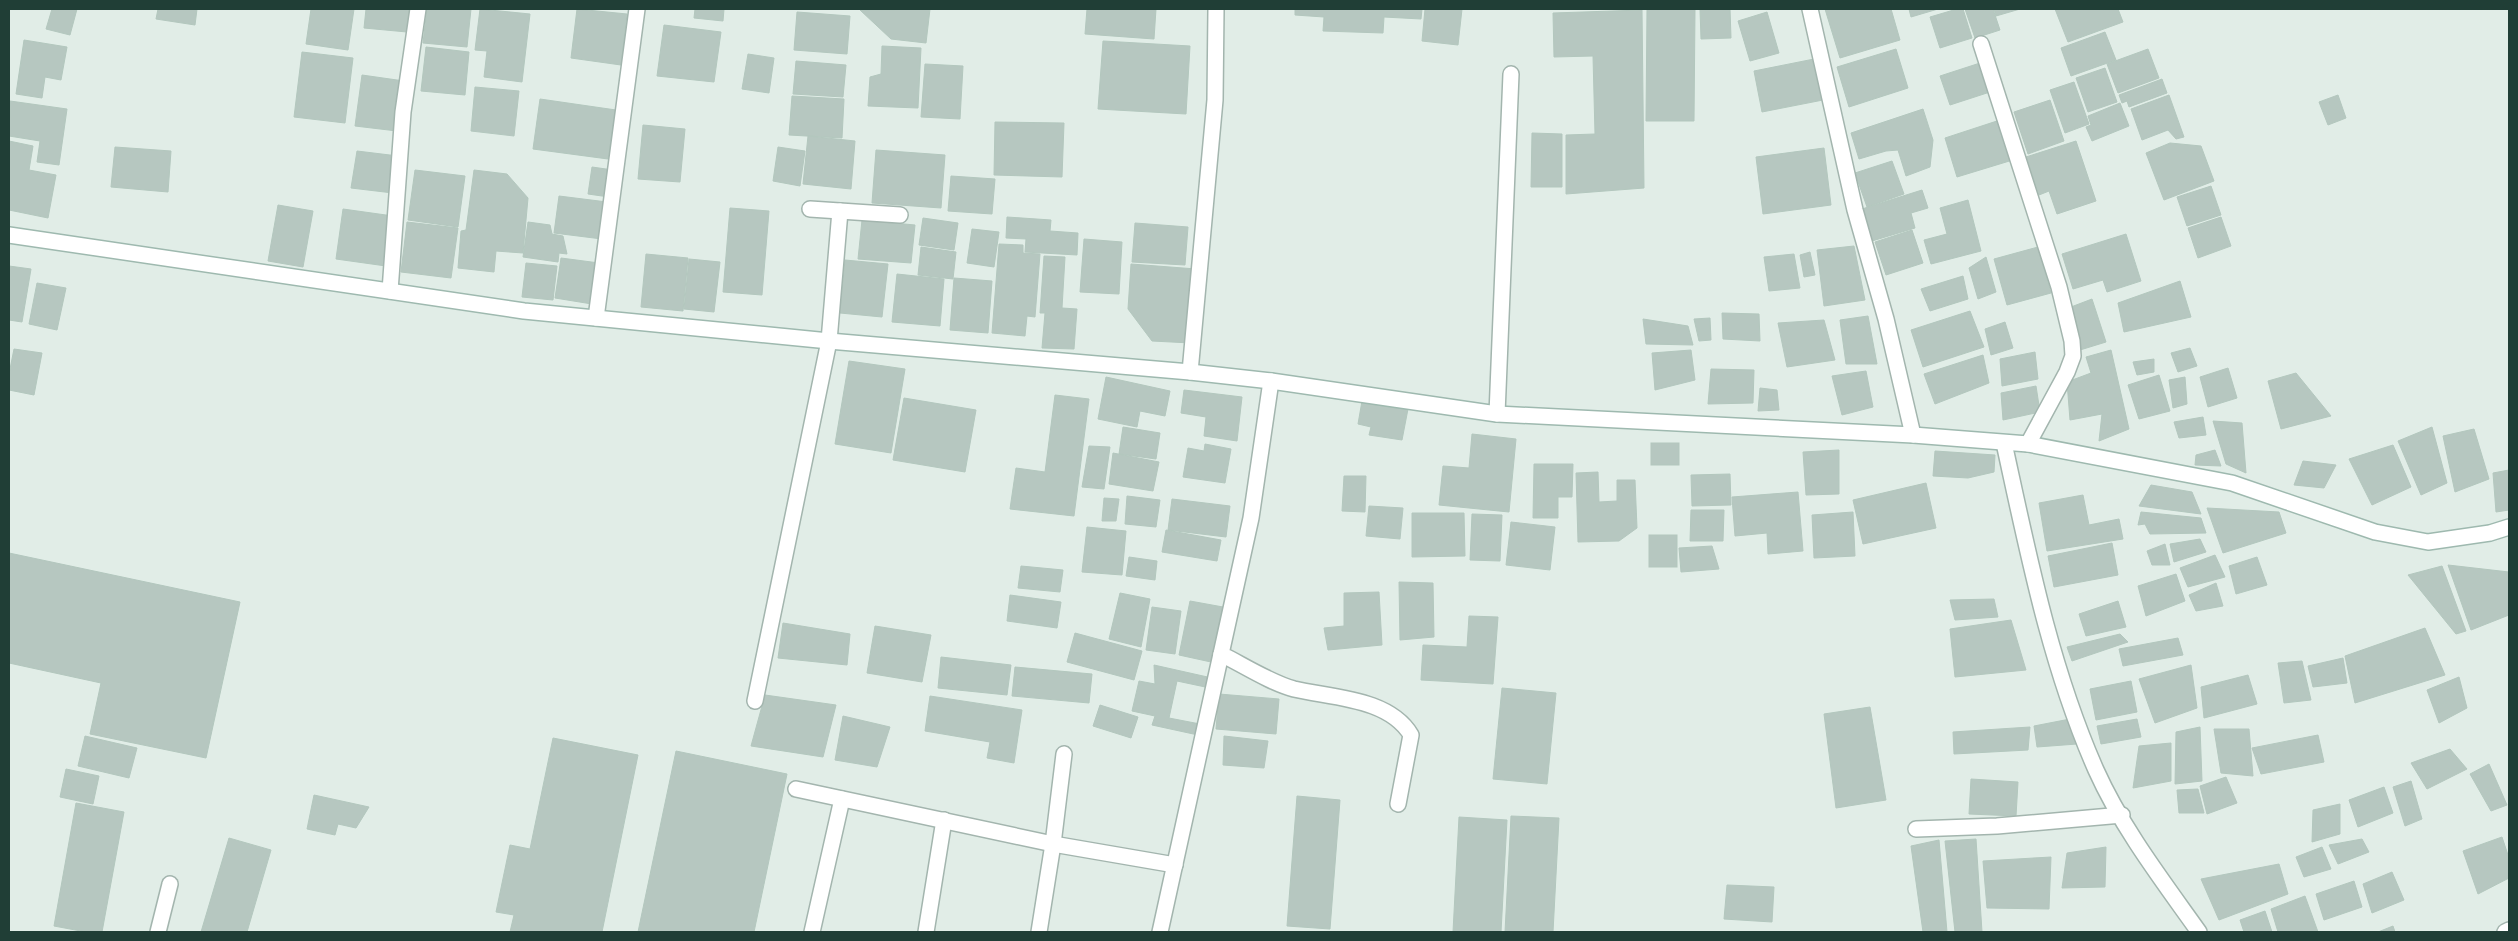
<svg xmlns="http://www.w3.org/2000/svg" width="2518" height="941" viewBox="0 0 2518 941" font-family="Cabin,sans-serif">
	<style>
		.building { fill: #b6c7c0; stroke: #b3c7be }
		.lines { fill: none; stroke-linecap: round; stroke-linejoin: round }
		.lane-casing { stroke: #a3b5ae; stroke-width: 18 }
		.street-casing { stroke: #a3b5ae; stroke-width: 18 }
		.secondary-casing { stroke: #9eb9af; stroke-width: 18 }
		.lane { stroke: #fff; stroke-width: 15 }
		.street { stroke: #fff; stroke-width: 15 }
		.secondary { stroke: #fff; stroke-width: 15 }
	</style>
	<rect width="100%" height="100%" fill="#e1ede7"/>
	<g class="building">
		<path d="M52 9H77L70 35 46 29Z"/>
		<path d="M158 9H197L195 25 156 19Z"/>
		<path d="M311 9H354L348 50 306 44Z"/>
		<path d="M366 9H410L407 32 364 28Z"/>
		<path d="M427 9H471L467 47 423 43Z"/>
		<path d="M480 9 530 14 522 82 484 77 487 51 475 50Z"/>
		<path d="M577 9 627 14 621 65 571 58Z"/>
		<path d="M695 9H724L723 21 694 18Z"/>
		<path d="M930 9 926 43 891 39 860 10Z"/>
		<path d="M1087 9H1156L1154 39 1085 34Z"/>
		<path d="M1295 9H1422L1421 19 1384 17 1383 33 1323 31 1324 17 1295 15Z"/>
		<path d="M1425 9H1462L1458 45 1422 41Z"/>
		<path d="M1647 9H1695L1694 121H1646Z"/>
		<path d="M1700 9H1730L1731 38 1701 39Z"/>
		<path d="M1825 9H1891L1900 40 1840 58Z"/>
		<path d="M1909 9H1938L1911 17Z"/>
		<path d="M1957 9H1963L1972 38 1940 48 1930 17Z"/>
		<path d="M1965 9H1993L2000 30 1975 38Z"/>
		<path d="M1994 9H2020L1996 16Z"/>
		<path d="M2055 9H2118L2123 22 2068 42Z"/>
		<path d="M1642 10 1644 188 1566 194V135L1595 134 1593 56 1554 57 1553 13Z"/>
		<path d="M797 12 850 16 847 54 794 50Z"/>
		<path d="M1767 12 1779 53 1750 61 1738 21Z"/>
		<path d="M664 25 721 32 714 82 657 76Z"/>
		<path d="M2105 32 2116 60 2071 76 2061 48Z"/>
		<path d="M24 40 67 47 61 80 45 77 42 98 16 94Z"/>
		<path d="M1103 41 1190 46 1186 114 1098 109Z"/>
		<path d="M882 46 921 48 918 108 868 106 870 77 881 74Z"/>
		<path d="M426 47 469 52 465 95 421 91Z"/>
		<path d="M1896 49 1908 88 1849 107 1837 67Z"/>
		<path d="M2148 49 2159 78 2118 93 2107 64Z"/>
		<path d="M302 52 353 58 345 123 294 117Z"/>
		<path d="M748 54 774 58 769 93 742 89Z"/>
		<path d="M1814 59 1823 100 1762 112 1754 71Z"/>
		<path d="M796 61 846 65 843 97 793 94Z"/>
		<path d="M1980 63 1990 92 1950 105 1940 76Z"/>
		<path d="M925 64 963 66 960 119 921 117Z"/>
		<path d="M2105 68 2117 102 2088 112 2076 78Z"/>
		<path d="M362 75 404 81 397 131 355 126Z"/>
		<path d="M2162 79 2167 93 2129 107 2127 101 2122 103 2119 95Z"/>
		<path d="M2074 82 2089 124 2065 133 2050 90Z"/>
		<path d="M475 87 519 91 514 136 471 131Z"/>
		<path d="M2169 95 2184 137 2176 139 2168 130 2142 140 2131 109Z"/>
		<path d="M2338 95 2346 118 2328 125 2319 102Z"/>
		<path d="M792 96 844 99 842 138 789 135Z"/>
		<path d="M540 99 616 110 608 159 533 149Z"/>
		<path d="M2050 100 2064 141 2028 154 2014 112Z"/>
		<path d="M10 101 67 109 59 165 37 162 40 141 9 136Z"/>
		<path d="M2120 103 2129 126 2092 141 2086 127 2091 125 2088 116Z"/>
		<path d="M1923 109 1933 140 1930 167 1906 176 1898 150 1886 151 1859 159 1851 133Z"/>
		<path d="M2003 119 2016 159 1957 177 1945 138Z"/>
		<path d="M995 122 1064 123 1062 177 994 175Z"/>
		<path d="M643 125 685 129 680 182 638 179Z"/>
		<path d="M1532 133 1562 134V187H1531Z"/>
		<path d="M808 136 855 141 851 189 803 184Z"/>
		<path d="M9 141 33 146 29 170 56 175 48 218 9 210Z"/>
		<path d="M2076 141 2096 201 2057 214 2049 191 2039 195 2026 157Z"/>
		<path d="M2170 143 2201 146 2214 181 2164 200 2146 153Z"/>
		<path d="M115 147 171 151 168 192 111 187Z"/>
		<path d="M778 147 805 151 800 186 773 181Z"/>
		<path d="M1824 148 1831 205 1763 214 1756 157Z"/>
		<path d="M876 150 945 155 941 208 872 203Z"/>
		<path d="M357 151 398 156 393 193 351 188Z"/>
		<path d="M1892 161 1904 194 1867 207 1855 173Z"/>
		<path d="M592 167 613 170 609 197 588 194Z"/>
		<path d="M415 170 465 176 458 227 408 220Z"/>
		<path d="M474 170 507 174 528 198 523 253 496 251 494 272 458 268 461 231 466 230Z"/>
		<path d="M951 176 995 179 992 214 948 211Z"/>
		<path d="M2211 186 2221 215 2187 226 2177 197Z"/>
		<path d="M1922 190 1928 208 1911 213 1915 228 1872 241 1862 209Z"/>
		<path d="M559 196 607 202 602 239 554 233Z"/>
		<path d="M1968 200 1981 251 1931 264 1924 240 1947 234 1940 208Z"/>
		<path d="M278 205 313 211 303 267 268 261Z"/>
		<path d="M730 208 769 211 762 295 723 292Z"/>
		<path d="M343 209 393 216 386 266 336 259Z"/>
		<path d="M1007 217 1051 220 1050 231 1078 233 1077 255 1025 252 1026 239 1006 238Z"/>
		<path d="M2221 217 2231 246 2198 258 2188 228Z"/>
		<path d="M923 218 958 223 954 250 919 245Z"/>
		<path d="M862 220 915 225 911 263 858 259Z"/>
		<path d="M407 222 458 228 451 278 401 272Z"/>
		<path d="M528 222 550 225 552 234 563 236 567 254 559 253 558 262 523 257Z"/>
		<path d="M1135 223 1188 227 1185 265 1132 262Z"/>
		<path d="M972 229 999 232 994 267 967 263Z"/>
		<path d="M1912 230 1923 263 1886 275 1875 242Z"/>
		<path d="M2126 234 2141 281 2107 292 2103 280 2073 289 2062 254Z"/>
		<path d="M1084 239 1122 242 1119 294 1080 292Z"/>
		<path d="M999 244 1023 245V253L1040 254 1035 317 1027 316 1025 336 992 333Z"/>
		<path d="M1854 246 1865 300 1824 306 1817 250Z"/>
		<path d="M921 247 956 252 953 279 918 275Z"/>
		<path d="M2038 247 2051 293 2007 305 1994 259Z"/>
		<path d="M1810 252 1815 275 1804 277 1800 255Z"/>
		<path d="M646 254 688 258 683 311 641 307Z"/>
		<path d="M1794 254 1800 288 1769 291 1764 257Z"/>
		<path d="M1044 256 1065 257 1062 308 1077 309 1074 349 1042 348 1045 313H1040Z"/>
		<path d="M1986 257 1996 292 1978 299 1969 268Z"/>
		<path d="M561 258 599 263 592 304 555 298Z"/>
		<path d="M689 259 720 262 714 312 684 309Z"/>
		<path d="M845 260 888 264 882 317 840 313Z"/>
		<path d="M526 263 557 266 553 300 522 297Z"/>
		<path d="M1131 264 1196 269 1191 343 1152 341 1128 309Z"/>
		<path d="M9 266 31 269 22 322 9 320Z"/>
		<path d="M897 274 944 279 940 326 892 322Z"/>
		<path d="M1963 276 1968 299 1930 311 1921 289Z"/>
		<path d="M954 278 992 281 988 333 950 330Z"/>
		<path d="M2180 281 2191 317 2124 332 2118 303Z"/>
		<path d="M37 283 66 288 57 330 29 324Z"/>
		<path d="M2092 299 2106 342 2080 350 2071 307Z"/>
		<path d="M1970 311 1984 347 1923 367 1911 330Z"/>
		<path d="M1722 313 1759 314 1760 341 1723 339Z"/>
		<path d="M1868 316 1877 364H1846L1840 320Z"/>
		<path d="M1710 318 1711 340 1699 341 1694 319Z"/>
		<path d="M1643 319 1688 326 1693 345 1646 344Z"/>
		<path d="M1824 320 1835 360 1787 367 1778 323Z"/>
		<path d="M2005 322 2013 348 1991 355 1985 329Z"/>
		<path d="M2190 348 2197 366 2178 372 2171 353Z"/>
		<path d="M14 349 42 353 34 395 9 390V374Z"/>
		<path d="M1691 350 1695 380 1655 390 1652 353Z"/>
		<path d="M2111 350 2129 429 2099 441 2102 414 2070 420 2067 382 2091 373 2086 357Z"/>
		<path d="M2035 352 2038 379 2002 386 2000 359Z"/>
		<path d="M1983 355 1989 383 1935 404 1924 374Z"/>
		<path d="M2154 359V372L2137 375 2133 362Z"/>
		<path d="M849 361 905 369 891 453 835 444Z"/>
		<path d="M2228 368 2237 398 2208 407 2200 377Z"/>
		<path d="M1711 369 1754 370 1753 403 1708 404Z"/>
		<path d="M1866 371 1873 407 1842 415 1832 376Z"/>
		<path d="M2296 373 2331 416 2281 429 2268 381Z"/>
		<path d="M2159 375 2170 411 2139 419 2128 385Z"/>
		<path d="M1106 377 1170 391 1165 416 1140 411 1137 427 1098 419Z"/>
		<path d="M2185 377 2187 404 2173 408 2169 380Z"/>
		<path d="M2036 386 2040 412 2003 420 2001 393Z"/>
		<path d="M1760 388 1777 390 1779 410 1758 411Z"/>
		<path d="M1184 390 1242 397 1237 441 1204 436 1206 417 1181 413Z"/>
		<path d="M1055 395 1089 399 1074 516 1010 509 1016 468 1045 472Z"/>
		<path d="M904 398 976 410 965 472 893 460Z"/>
		<path d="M1362 401 1408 409 1402 440 1369 435 1371 427 1358 424Z"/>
		<path d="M2203 417 2206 435 2179 438 2174 422Z"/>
		<path d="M2213 421 2242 423 2246 473 2226 464Z"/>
		<path d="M1123 427 1160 433 1156 459 1119 454Z"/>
		<path d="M2432 427 2447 483 2421 495 2398 441Z"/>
		<path d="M2474 429 2489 479 2455 492 2443 436Z"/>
		<path d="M1472 434 1516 439 1509 512 1439 505 1443 466 1469 468Z"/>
		<rect x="1651" y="443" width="28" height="22"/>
		<path d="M1205 444 1231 449 1225 483 1183 477 1188 448 1204 451Z"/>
		<path d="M2393 445 2411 487 2372 505 2349 459Z"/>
		<path d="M1089 446 1110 447 1104 489 1082 487Z"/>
		<path d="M1839 450V494L1806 495 1803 452Z"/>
		<path d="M2215 450 2221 466 2195 465 2196 455Z"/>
		<path d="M1935 451 1995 455 1994 472 1968 478 1933 476Z"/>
		<path d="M1113 453 1159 462 1153 491 1109 484Z"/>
		<path d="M2303 461 2336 465 2324 488 2294 485Z"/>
		<path d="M1534 464H1573L1572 497H1558V518H1533Z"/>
		<path d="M2509 470V510L2496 512 2493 473Z"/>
		<path d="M1598 472 1599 502 1617 501V480H1635L1637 528 1619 541 1578 542 1576 473Z"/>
		<path d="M1730 474 1731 505 1692 506 1691 475Z"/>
		<path d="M1344 476H1366L1365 512 1342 511Z"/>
		<path d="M1926 483 1936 528 1863 544 1853 500Z"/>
		<path d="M2151 485 2192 492 2201 514 2139 506Z"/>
		<path d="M1798 492 1803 551 1768 554 1767 533 1735 536 1732 497Z"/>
		<path d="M2083 495 2089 525 2119 519 2123 539 2047 551 2039 503Z"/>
		<path d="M1127 496 1160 500 1156 527 1125 524Z"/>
		<path d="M1104 498 1119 499 1116 521H1102Z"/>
		<path d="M1172 499 1230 506 1226 537 1168 530Z"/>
		<path d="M1369 506 1403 508 1400 539 1366 536Z"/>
		<path d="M2207 508 2279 512 2286 533 2223 553Z"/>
		<path d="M1691 510H1724L1723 541H1690Z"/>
		<path d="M1853 512 1855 556 1814 558 1812 515Z"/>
		<path d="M2141 512 2201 518 2206 533 2150 534 2145 524 2138 525Z"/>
		<path d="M1412 513H1464L1465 556 1412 557Z"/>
		<path d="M1472 514 1502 515 1500 561 1470 560Z"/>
		<path d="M1511 522 1555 527 1550 570 1506 565Z"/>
		<path d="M1087 527 1126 531 1122 575 1082 572Z"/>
		<path d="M1166 530 1221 540 1217 561 1162 552Z"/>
		<rect x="1649" y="535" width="28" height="32"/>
		<path d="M2200 539 2206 552 2174 562 2170 544Z"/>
		<path d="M2112 543 2118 575 2054 587 2048 556Z"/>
		<path d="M2165 544 2170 565H2152L2147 551Z"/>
		<path d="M1712 546 1719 569 1681 572 1679 548Z"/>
		<path d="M9 553 240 602 206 758 90 734 101 683 9 663Z"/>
		<path d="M2215 555 2225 577 2188 587 2180 568Z"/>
		<path d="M1129 557 1157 561 1155 580 1126 576Z"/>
		<path d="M2257 557 2267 585 2236 594 2229 566Z"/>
		<path d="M2448 565 2509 572V615L2471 630Z"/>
		<path d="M1021 566 1063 570 1060 592 1018 588Z"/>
		<path d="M2442 566 2466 631 2456 634 2408 575Z"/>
		<path d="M2176 574 2185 601 2146 616 2138 586Z"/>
		<path d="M1399 582 1433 583 1434 637 1400 640Z"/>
		<path d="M2216 583 2223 606 2196 611 2189 595Z"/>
		<path d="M1379 592 1382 645 1328 650 1324 628 1344 626V593Z"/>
		<path d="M1120 593 1150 599 1141 647 1109 639Z"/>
		<path d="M1010 595 1061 602 1057 628 1007 621Z"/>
		<path d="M1994 599 1998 617 1955 620 1950 600Z"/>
		<path d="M1190 601 1223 607 1211 662 1179 655Z"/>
		<path d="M2118 601 2126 627 2086 636 2079 614Z"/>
		<path d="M1152 607 1181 611 1175 654 1146 650Z"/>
		<path d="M1469 616 1498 617 1493 684 1421 680 1423 645 1467 647Z"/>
		<path d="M2011 620 2026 670 1955 677 1950 629Z"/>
		<path d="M783 623 850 634 847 665 778 658Z"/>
		<path d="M875 626 931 635 922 682 867 673Z"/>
		<path d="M2425 628 2445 675 2355 703 2345 656Z"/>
		<path d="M1075 633 1142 651 1134 680 1067 662Z"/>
		<path d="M2120 634 2128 642 2072 661 2067 647Z"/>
		<path d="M2178 638 2183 655 2123 666 2119 649Z"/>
		<path d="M941 657 1011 665 1007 695 938 688Z"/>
		<path d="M2343 658 2347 683 2313 687 2308 666Z"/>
		<path d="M2302 661 2311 700 2284 703 2278 663Z"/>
		<path d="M1154 665 1212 678 1210 688 1177 681 1169 718 1200 724 1198 735 1152 725 1155 716 1132 711 1139 681 1155 684Z"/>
		<path d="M2191 665 2197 708 2155 723 2139 679Z"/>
		<path d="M1015 667 1092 674 1089 703 1012 696Z"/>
		<path d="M2248 675 2257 704 2204 718 2201 687Z"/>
		<path d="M2459 677 2467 708 2439 723 2427 690Z"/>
		<path d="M2131 681 2137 712 2096 720 2090 689Z"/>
		<path d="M1502 688 1556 693 1547 784 1493 779Z"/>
		<path d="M1219 694 1279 699 1276 734 1216 729Z"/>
		<path d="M765 695 836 705 823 757 751 746Z"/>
		<path d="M930 696 1022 710 1014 763 987 758 990 742 925 731Z"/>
		<path d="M1100 705 1138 717 1131 738 1093 726Z"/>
		<path d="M1870 707 1886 800 1836 808 1824 714Z"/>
		<path d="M843 716 890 727 877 767 835 760Z"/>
		<path d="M2070 719 2077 744 2037 747 2034 726Z"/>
		<path d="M2137 719 2141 737 2101 744 2097 726Z"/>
		<path d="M2030 727 2028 750 1954 754 1953 732Z"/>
		<path d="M2200 727 2202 781 2175 784 2176 732Z"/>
		<path d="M2214 729H2249L2253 776 2221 773Z"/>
		<path d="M2318 735 2324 762 2261 774 2252 748Z"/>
		<path d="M85 736 137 748 129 778 78 766Z"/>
		<path d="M1224 736 1268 741 1264 768 1223 765Z"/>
		<path d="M553 738 638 755 602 932H510L514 915 496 912 510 845 530 849Z"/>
		<path d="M2171 743V781L2133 788 2139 746Z"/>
		<path d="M2450 749 2467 769 2427 789 2411 763Z"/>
		<path d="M676 751 787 774 754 932H638Z"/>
		<path d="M2489 764 2507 805 2491 811 2470 774Z"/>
		<path d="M66 769 99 776 93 804 60 797Z"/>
		<path d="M2226 777 2237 803 2207 814 2200 786Z"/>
		<path d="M1971 779 2018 782 2016 816 1969 814Z"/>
		<path d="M2411 781 2422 819 2405 826 2393 787Z"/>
		<path d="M2384 787 2393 813 2358 827 2349 800Z"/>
		<path d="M2198 789 2204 813H2179L2177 790Z"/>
		<path d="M314 795 369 807 356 828 338 824 335 835 307 829Z"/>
		<path d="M1297 796 1340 800 1330 929 1287 926Z"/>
		<path d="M76 803 124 812 102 932H86L54 926Z"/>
		<path d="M2340 804V834L2312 842 2313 810Z"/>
		<path d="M1511 816 1559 818 1553 932H1505Z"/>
		<path d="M1459 817 1507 820 1501 932H1453Z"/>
		<path d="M2502 837 2509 858V878L2478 894 2463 851Z"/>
		<path d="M229 838 271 850 247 932H201Z"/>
		<path d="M1976 839 1982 932H1955L1945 841Z"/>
		<path d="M2362 839 2369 852 2338 864 2329 845Z"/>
		<path d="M1939 840 1947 932H1923L1911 846Z"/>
		<path d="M2106 847 2105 887 2062 888 2067 853Z"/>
		<path d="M2322 847 2331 869 2304 877 2296 857Z"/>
		<path d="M2051 857 2049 909 1987 908 1983 861Z"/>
		<path d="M2279 864 2288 894 2219 920 2201 879Z"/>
		<path d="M2392 872 2404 900 2372 913 2363 884Z"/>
		<path d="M2354 881 2362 907 2324 920 2316 894Z"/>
		<path d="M1727 885 1774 887 1772 922 1724 919Z"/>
		<path d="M2305 896 2318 932H2278L2271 909Z"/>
		<path d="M2265 911 2272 932H2244L2240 920Z"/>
		<path d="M2393 926 2395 932H2378Z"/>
	</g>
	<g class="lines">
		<g class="lane-casing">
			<g id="lane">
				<path d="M755 701 829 341"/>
				<path d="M158 932 170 884"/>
			</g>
		</g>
		<g class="street-casing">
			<g id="street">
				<path d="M1810 9 1855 210 1886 319 1913 435"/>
				<path d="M1981 44 2059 287 2072 341 2073 356 2067 372 2028 444"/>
				<path d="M810 209 900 215"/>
				<path d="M390 291 403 112 418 9"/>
				<path d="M596 318 637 9"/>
				<path d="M829 341 840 211"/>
				<path d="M1190 372 1215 100 1216 9"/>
				<path d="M1271 381 1251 518 1221 654C1243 665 1271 683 1294 689 1332 698 1389 698 1411 735L1398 804"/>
				<path d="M1497 414 1511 74"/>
				<path d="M2004 443C2028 553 2050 666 2096 770 2122 828 2162 880 2199 932"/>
				<path d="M796 789 1053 844 1175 865"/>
				<path d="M1916 829 1997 826 2122 815"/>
				<path d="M812 932 842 799"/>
				<path d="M926 932 944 820"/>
				<path d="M1039 932 1053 844 1064 754"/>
				<path d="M1160 932 1221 654"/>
				<path d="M2505 932 2509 930"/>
			</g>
		</g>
		<g class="secondary-casing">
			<path id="secondary" d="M9 235 524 311 829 341 1190 372 1271 381 1497 414 1913 435 2028 444 2232 483 2375 532 2428 542 2490 533 2509 527"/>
		</g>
		<use href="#lane" class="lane"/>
		<use href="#street" class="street"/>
		<use href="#secondary" class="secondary"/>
	</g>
	<rect width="2518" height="941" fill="none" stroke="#203e36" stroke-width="20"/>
</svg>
